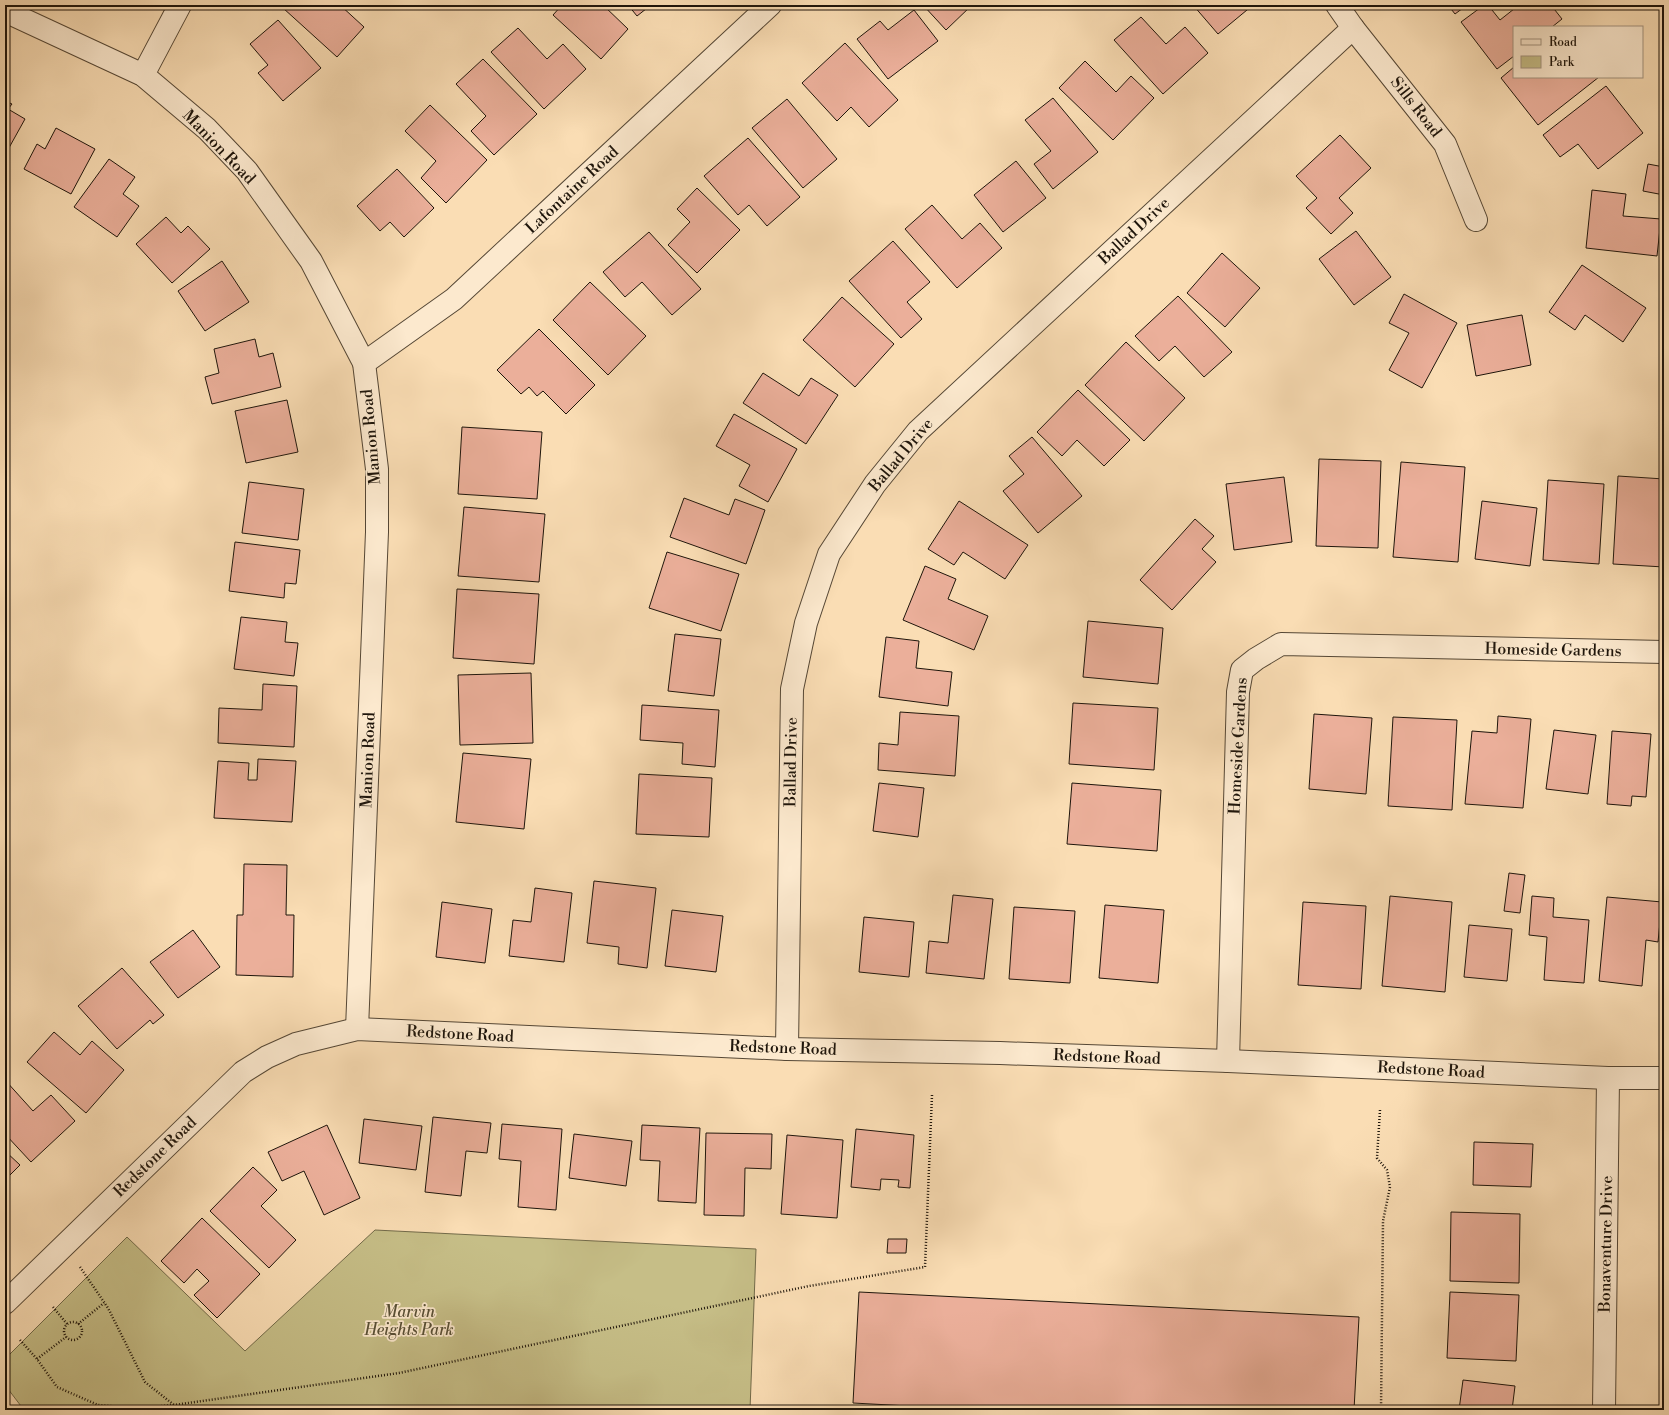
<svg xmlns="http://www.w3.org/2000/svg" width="1669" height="1415" viewBox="0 0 1669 1415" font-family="'Libre Bodoni',serif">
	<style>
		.green { fill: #c6be87; stroke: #726a49 }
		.building { fill: #ebaf9a; stroke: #1e150b }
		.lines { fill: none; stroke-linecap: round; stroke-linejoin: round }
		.minor-casing { stroke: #554735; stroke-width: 24 }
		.path { stroke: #1e150b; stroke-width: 2.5; stroke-dasharray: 1 2; stroke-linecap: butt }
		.minor { stroke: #fce9ce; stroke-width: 22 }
		.labels { text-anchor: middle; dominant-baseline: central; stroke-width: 3.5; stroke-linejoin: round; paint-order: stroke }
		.street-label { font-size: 16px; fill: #1e150b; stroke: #fce9ce }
		.park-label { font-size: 16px; font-style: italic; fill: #595036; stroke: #fce9ce }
	</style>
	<rect width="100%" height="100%" fill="#faddb4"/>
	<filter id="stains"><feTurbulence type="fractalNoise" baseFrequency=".005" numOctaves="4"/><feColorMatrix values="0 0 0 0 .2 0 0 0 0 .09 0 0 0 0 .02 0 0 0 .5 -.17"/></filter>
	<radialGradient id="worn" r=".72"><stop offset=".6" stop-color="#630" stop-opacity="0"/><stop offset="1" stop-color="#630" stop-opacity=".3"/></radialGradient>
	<path class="green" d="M375 1230 756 1249 750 1410H24L5 1385V1359L127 1237 245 1351Z"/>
	<g class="building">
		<path d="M285 5H340L364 27 337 57 283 8Z"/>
		<path d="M562 5H603L628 29 601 59 553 15Z"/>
		<path d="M628 5H651L637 16Z"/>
		<path d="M923 5H972L946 30Z"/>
		<path d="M1193 5H1253L1218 34Z"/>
		<path d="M1448 5H1467L1455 14Z"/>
		<path d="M1484 5H1488L1500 20 1519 5H1551L1562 19 1552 27H1514V56L1497 69 1461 22Z"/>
		<path d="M914 10 938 41 888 79 857 39 880 21 888 30Z"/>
		<path d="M1141 17 1166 44 1185 27 1208 53 1163 94 1114 40Z"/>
		<path d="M278 20 321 68 283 101 258 73 268 65 250 44Z"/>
		<path d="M518 28 547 59 563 44 586 69 544 109 491 52Z"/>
		<path d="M845 43 898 100 869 127 851 107 837 121 802 83Z"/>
		<path d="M483 59 537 114 494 155 471 131 486 116 456 84Z"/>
		<path d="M1085 61 1116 92 1131 76 1154 98 1113 140 1059 88Z"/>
		<path d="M1514 67V77H1599L1538 125 1501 78Z"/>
		<path d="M1606 86 1643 133 1598 169 1578 144 1560 157 1543 135Z"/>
		<path d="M1053 98 1098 152 1053 189 1034 164 1051 151 1025 120Z"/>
		<path d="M787 99 837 159 803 188 752 128Z"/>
		<path d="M5 101 12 104 8 109 25 119 5 155Z"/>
		<path d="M430 105 487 160 446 203 421 178 436 161 405 131Z"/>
		<path d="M56 128 95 149 71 194 24 169 37 144 45 149Z"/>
		<path d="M1340 135 1371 168 1339 198 1353 213 1331 234 1306 208 1317 198 1296 176Z"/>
		<path d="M748 138 800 197 767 226 749 205 738 215 704 176Z"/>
		<path d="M109 159 135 177 123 194 139 206 117 237 74 207Z"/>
		<path d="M1016 161 1046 198 1003 232 974 195Z"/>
		<path d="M1648 164 1664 167V195L1643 191Z"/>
		<path d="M397 169 434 208 404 237 390 222 380 231 357 206Z"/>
		<path d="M697 188 740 230 697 273 668 245 690 222 677 209Z"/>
		<path d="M1592 190 1626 194 1623 216 1661 219 1657 256 1586 248Z"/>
		<path d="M932 205 962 239 980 223 1002 248 957 288 905 229Z"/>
		<path d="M166 217 181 233 188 226 210 249 172 283 136 244Z"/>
		<path d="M1356 231 1391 277 1354 305 1319 259Z"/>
		<path d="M649 232 701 289 672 315 642 282 625 297 603 272Z"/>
		<path d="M893 241 930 282 907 302 922 319 901 338 849 281Z"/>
		<path d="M1222 253 1260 288 1225 327 1187 293Z"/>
		<path d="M222 261 249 302 205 331 178 291Z"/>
		<path d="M1582 265 1646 308 1623 342 1585 315 1575 330 1549 312Z"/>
		<path d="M590 282 646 336 608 375 553 320Z"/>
		<path d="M1404 294 1457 323 1422 388 1389 370 1409 333 1389 323Z"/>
		<path d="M1178 296 1232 352 1204 377 1175 346 1159 361 1135 336Z"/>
		<path d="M842 297 894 344 855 387 803 340Z"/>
		<path d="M1522 315 1531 365 1476 376 1467 325Z"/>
		<path d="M539 329 595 385 566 414 543 391 537 396 529 387 521 394 497 370Z"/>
		<path d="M255 339 259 357 273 353 281 387 212 404 205 377 219 373 214 349Z"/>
		<path d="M1126 342 1185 398 1144 441 1085 385Z"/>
		<path d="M763 373 799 396 811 378 838 395 806 444 743 403Z"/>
		<path d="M1078 390 1130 440 1104 466 1077 440 1062 456 1037 432Z"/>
		<path d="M287 400 298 452 246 463 235 411Z"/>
		<path d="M734 414 797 449 768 502 739 486 750 465 716 446Z"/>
		<path d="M462 427 542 432 537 499 458 494Z"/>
		<path d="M1032 437 1082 496 1038 533 1003 491 1024 474 1009 456Z"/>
		<path d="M1319 459 1381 461 1378 548 1316 546Z"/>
		<path d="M1401 462 1465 467 1458 562 1393 557Z"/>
		<path d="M1618 476 1664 479V567L1613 564Z"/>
		<path d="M1284 477 1292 542 1234 550 1226 484Z"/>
		<path d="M1548 480 1604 484 1599 564 1543 560Z"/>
		<path d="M249 482 304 489 298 540 242 533Z"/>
		<path d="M684 498 729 515 735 499 765 510 746 564 670 537Z"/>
		<path d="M959 501 1028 545 1005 579 963 552 954 565 928 549Z"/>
		<path d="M1482 501 1537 508 1530 566 1475 559Z"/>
		<path d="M464 507 545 514 539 582 458 576Z"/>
		<path d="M1195 519 1214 536 1202 549 1216 562 1172 610 1140 580Z"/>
		<path d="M235 542 300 550 296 584 285 583 284 598 229 591Z"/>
		<path d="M667 552 739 574 721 631 649 608Z"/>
		<path d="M925 566 956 579 948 599 988 616 974 650 903 620Z"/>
		<path d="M457 589 539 594 534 664 453 658Z"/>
		<path d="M241 617 287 622 285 642 298 643 294 676 234 669Z"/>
		<path d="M1088 621 1163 628 1158 684 1083 677Z"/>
		<path d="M675 634 721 639 714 696 668 691Z"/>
		<path d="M886 637 919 641 916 668 952 672 948 706 879 697Z"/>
		<path d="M531 673 533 743 460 745 458 675Z"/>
		<path d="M263 684 297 686 294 747 218 743 219 708 262 710Z"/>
		<path d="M1073 703 1158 708 1154 770 1069 764Z"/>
		<path d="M642 705 719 710 715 767 682 764 683 743 640 740Z"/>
		<path d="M900 712 959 716 955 776 878 770 879 743 898 745Z"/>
		<path d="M1314 714 1372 718 1366 794 1309 789Z"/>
		<path d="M1498 716 1531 719 1523 808 1465 804 1472 731 1497 733Z"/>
		<path d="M1393 717 1457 720 1452 810 1388 806Z"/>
		<path d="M1554 730 1596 735 1588 794 1546 789Z"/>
		<path d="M1612 731 1651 734 1646 797 1632 796 1631 806 1607 804Z"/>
		<path d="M463 753 531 759 524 829 456 822Z"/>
		<path d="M258 759 296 761 292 822 214 818 218 761 249 763 248 780H257Z"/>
		<path d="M639 774 712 778 709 837 636 834Z"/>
		<path d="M879 783 924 788 918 837 873 831Z"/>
		<path d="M1072 783 1161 790 1157 851 1067 844Z"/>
		<path d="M244 864 287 865 286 915H294L293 977 236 975 237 915H243Z"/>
		<path d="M1509 873 1525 875 1520 913 1504 911Z"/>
		<path d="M594 881 656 888 647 968 618 964 619 947 587 943Z"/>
		<path d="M535 888 572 893 564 962 509 956 513 920 531 922Z"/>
		<path d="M953 895 993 899 984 979 926 973 929 941 948 943Z"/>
		<path d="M1390 896 1452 902 1445 992 1382 986Z"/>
		<path d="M1532 896 1554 898 1553 917 1589 920 1584 983 1544 980 1547 937 1529 935Z"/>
		<path d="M1607 897 1662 902 1658 942 1646 940 1642 986 1599 981Z"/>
		<path d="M442 902 492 909 485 963 436 957Z"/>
		<path d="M1303 902 1366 906 1361 989 1298 985Z"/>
		<path d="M1105 905 1164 910 1158 983 1099 978Z"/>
		<path d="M1014 907 1075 911 1070 983 1009 979Z"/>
		<path d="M672 910 723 916 716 972 665 966Z"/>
		<path d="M864 917 914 922 909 977 859 972Z"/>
		<path d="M1469 925 1512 929 1507 981 1464 977Z"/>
		<path d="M193 930 220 967 178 998 150 962Z"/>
		<path d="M1664 936V986H1661Z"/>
		<path d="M122 968 164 1015 153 1024 150 1020 117 1049 78 1006Z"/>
		<path d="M54 1032 80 1055 92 1041 124 1070 86 1113 27 1062Z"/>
		<path d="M5 1080 33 1111 51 1095 75 1121 31 1162 5 1134Z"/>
		<path d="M433 1117 491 1123 487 1153 466 1151 461 1196 425 1192Z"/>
		<path d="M364 1119 422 1126 416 1170 359 1163Z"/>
		<path d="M502 1124 562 1129 556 1210 518 1207 521 1161 499 1159Z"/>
		<path d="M327 1125 360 1198 324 1215 304 1171 282 1181 268 1152Z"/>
		<path d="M642 1125 700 1128 696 1203 658 1201 660 1161 640 1160Z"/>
		<path d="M856 1129 914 1135 910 1188 898 1187 899 1180 881 1179 880 1190 851 1187Z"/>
		<path d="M706 1133 772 1134 771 1169 745 1168 744 1216 704 1215Z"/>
		<path d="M574 1134 632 1141 626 1186 569 1178Z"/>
		<path d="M787 1135 843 1140 837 1218 781 1214Z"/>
		<path d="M1474 1142 1533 1144 1531 1187 1473 1185Z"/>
		<path d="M5 1151 20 1165 5 1180Z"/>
		<path d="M253 1167 277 1190 261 1206 296 1240 269 1268 210 1211Z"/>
		<path d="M1451 1212 1520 1214 1519 1283 1450 1281Z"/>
		<path d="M202 1218 260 1274 217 1318 194 1295 209 1281 197 1269 184 1283 161 1261Z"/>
		<path d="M888 1239H907L906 1253H887Z"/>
		<path d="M859 1292 1359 1317 1354 1410H1261L1216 1407 1215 1410H983L853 1403Z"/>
		<path d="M1450 1292 1519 1295 1516 1361 1447 1358Z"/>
		<path d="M1463 1380 1515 1386 1512 1410H1459Z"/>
	</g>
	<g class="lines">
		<g class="minor-casing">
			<g id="minor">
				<path d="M1337 5 1353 28 1445 144 1476 220"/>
				<path d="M5 11 143 75 207 129 247 171 311 261 364 363 377 469V532L357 1029"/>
				<path d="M143 75 180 5"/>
				<path d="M364 363 454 299 770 5"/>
				<path d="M787 1049 792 689 806 623 829 554 875 484 918 431 1353 28"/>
				<path d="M1228 1061 1238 692 1242 670 1256 659 1281 644 1664 652"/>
				<path d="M5 1303 243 1072 267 1057 296 1044 357 1029 787 1049 1000 1053 1228 1061 1608 1078H1664"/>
				<path d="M1604 1410 1608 1078"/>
			</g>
		</g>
		<g class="path">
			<path d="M1380 1110 1377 1158 1387 1170 1390 1187 1383 1221 1381 1410"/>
			<path d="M80 1267 108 1308 145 1382 174 1405 177 1410"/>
			<path d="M53 1307 67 1324"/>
			<circle cx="73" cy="1331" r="9"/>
			<path d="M78 1324 104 1303"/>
			<path d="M20 1340 37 1359 57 1387 98 1405 136 1408 174 1405 399 1373 809 1286 925 1267 932 1095"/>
			<path d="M37 1359 66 1337"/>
		</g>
		<use href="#minor" class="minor"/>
	</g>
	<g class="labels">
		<g class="street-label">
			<text transform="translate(1416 107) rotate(52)">Sills Road</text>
			<text transform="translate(219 147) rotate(46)">Manion Road</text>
			<text transform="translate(572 190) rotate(-43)">Lafontaine Road</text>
			<text transform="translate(1134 231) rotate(-43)">Ballad Drive</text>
			<text transform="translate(371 437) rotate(-95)">Manion Road</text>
			<text transform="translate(901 455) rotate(-50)">Ballad Drive</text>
			<text transform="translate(1553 650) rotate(1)">Homeside Gardens</text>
			<text transform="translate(1238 746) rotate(-87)">Homeside Gardens</text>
			<text transform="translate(368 760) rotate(-88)">Manion Road</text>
			<text transform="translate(791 762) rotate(-89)">Ballad Drive</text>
			<text transform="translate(460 1034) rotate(3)">Redstone Road</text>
			<text transform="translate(783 1048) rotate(2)">Redstone Road</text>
			<text transform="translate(1107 1057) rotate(2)">Redstone Road</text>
			<text transform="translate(1431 1070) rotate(3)">Redstone Road</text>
			<text transform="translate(155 1157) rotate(-44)">Redstone Road</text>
			<text transform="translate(1606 1244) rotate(-89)">Bonaventure Drive</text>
		</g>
		<g class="park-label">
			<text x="409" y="1312">Marvin<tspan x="409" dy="18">Heights Park</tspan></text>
		</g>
	</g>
	<rect width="1669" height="1415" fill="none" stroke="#faddb4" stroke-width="20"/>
	<rect x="6" y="6" width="1657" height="1403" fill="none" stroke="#1e150b" stroke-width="2"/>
	<rect x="10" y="10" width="1649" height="1395" fill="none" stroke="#1e150b"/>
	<rect x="1513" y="26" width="130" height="52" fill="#fce9ce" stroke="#a39480"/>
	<rect x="1521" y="39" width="20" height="6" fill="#fce9ce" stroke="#a39480"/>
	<text x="1549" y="46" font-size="12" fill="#1e150b">Road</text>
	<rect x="1521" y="56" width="20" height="12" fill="#c6be87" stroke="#a39480"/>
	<text x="1549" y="66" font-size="12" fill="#1e150b">Park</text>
	<rect width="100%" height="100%" filter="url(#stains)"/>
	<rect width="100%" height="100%" fill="url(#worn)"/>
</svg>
